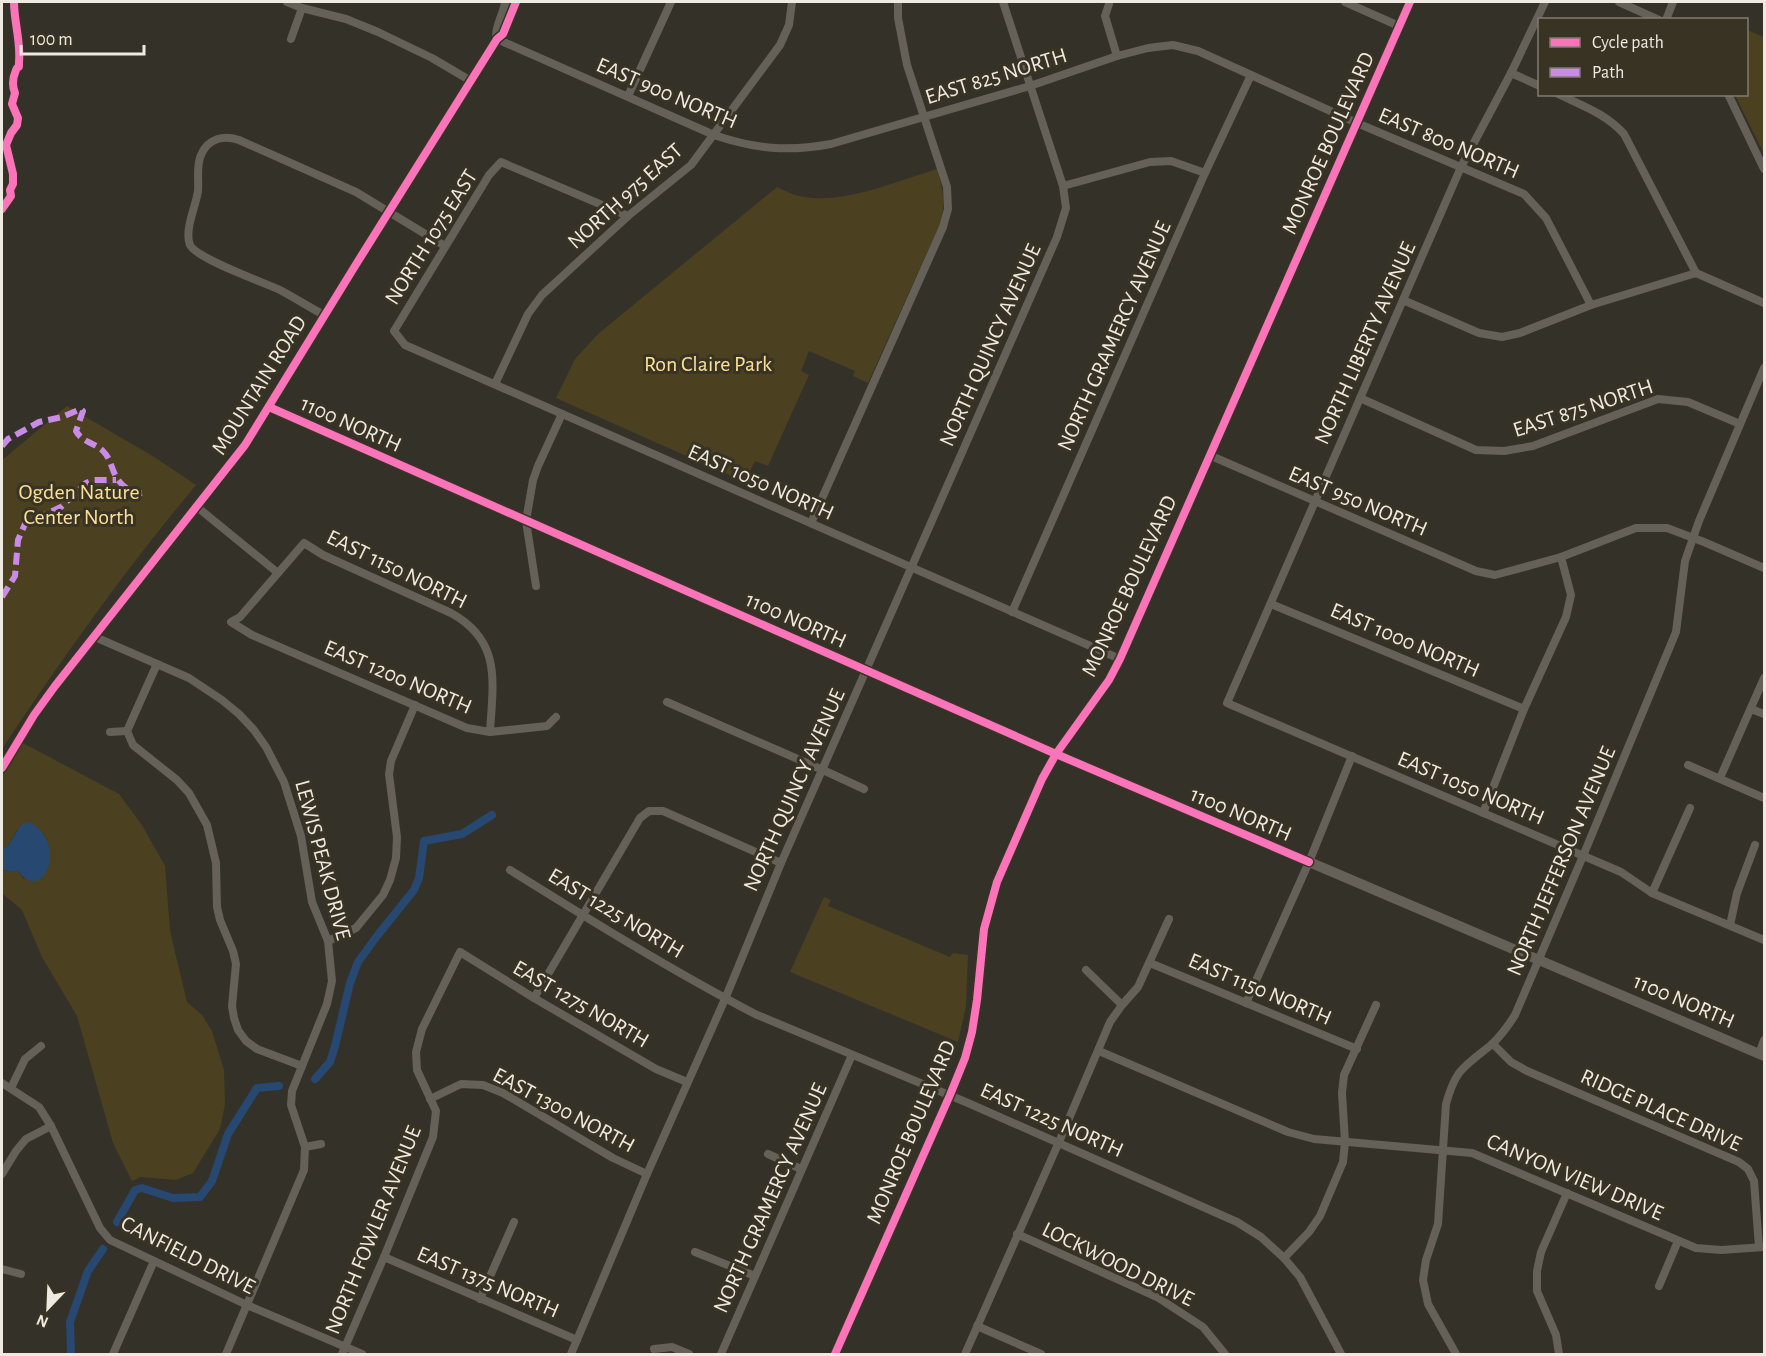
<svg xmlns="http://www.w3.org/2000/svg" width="1766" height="1356" viewBox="0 0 1766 1356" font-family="'Alegreya Sans',sans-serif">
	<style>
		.green { fill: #4b4020 }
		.water { fill: #264871 }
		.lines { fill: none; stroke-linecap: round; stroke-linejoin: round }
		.canal { stroke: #264871; stroke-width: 8 }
		.minor { stroke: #656159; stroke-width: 8 }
		.tertiary { stroke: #656159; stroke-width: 10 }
		.quiet { stroke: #ca8be6; stroke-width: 6; stroke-dasharray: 12 6; stroke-linecap: butt }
		.cycleway-casing { stroke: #393324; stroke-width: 11 }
		.cycleway { stroke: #fb73b8; stroke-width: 8 }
		.labels { text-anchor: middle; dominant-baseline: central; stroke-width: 6; stroke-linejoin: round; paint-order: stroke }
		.street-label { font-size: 22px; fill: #eeeae1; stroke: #393324 }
		.park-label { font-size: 22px; fill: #fce098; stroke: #393324 }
	</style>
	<rect width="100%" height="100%" fill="#343129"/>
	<g class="green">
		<path d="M1747 30 1764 37V154L1735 95 1746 94Z"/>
		<path d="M937 169C943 190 946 203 940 224L868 383 853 376 855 371 809 351 801 371 809 375 768 466 755 461 745 482 556 398 575 359 598 334 777 187C784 190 791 194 799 196 840 206 897 181 937 169Z"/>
		<path d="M67 406 156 458 196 485C126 569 62 658 2 749V460Z"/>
		<path d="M21 742 119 794 142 825 165 866 170 931 187 1002 202 1015 212 1031 224 1070 225 1104 220 1129 193 1173 176 1180 140 1177 132 1181 113 1143 77 1016 42 957 22 910 2 893V870L19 872 24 879 47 869C51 855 50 847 44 834L18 829 8 846 2 849V776Z"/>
		<path d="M824 897 831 900 828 906 950 957 953 953 968 955 966 1006 958 1042 790 972Z"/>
	</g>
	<path class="water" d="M29 822C70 843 43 905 19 872L2 870V849L8 846 21 825Z"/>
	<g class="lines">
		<g class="canal">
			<path d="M315 1079 330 1062 335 1046 350 983 358 962 377 936 414 890 419 878 424 841 462 834 492 815"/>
			<path d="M117 1222 135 1190 142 1188 173 1198 200 1197 212 1181 228 1134 257 1088 279 1086"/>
			<path d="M71 1354 70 1322 88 1271 103 1249"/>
		</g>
		<g class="minor">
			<path d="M287 2 302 8 346 19 378 32 432 58 471 81"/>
			<path d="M1345 2 1399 26"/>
			<path d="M1545 2 1511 73 1461 167 1227 703 1621 872 1652 893 1764 940"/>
			<path d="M1619 2 1659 20"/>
			<path d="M1109 4 1105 16 1117 56"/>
			<path d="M1666 20 1673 2"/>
			<path d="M291 39 302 8"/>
			<path d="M497 39 714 135C755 149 788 152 831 144L1030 86 1117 56 1148 48 1173 45 1198 51 1357 123 1524 194 1546 218 1591 305"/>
			<path d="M1511 73 1540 86"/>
			<path d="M1558 94C1583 106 1606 114 1624 134L1696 273"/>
			<path d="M1728 94 1764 169"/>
			<path d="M628 96 671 2"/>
			<path d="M1063 186 1150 162 1171 161 1205 173"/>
			<path d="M628 216 501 162 489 175 394 331 405 345 1120 659"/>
			<path d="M1403 300 1479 333 1502 337 1520 333 1591 305 1696 273 1764 303"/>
			<path d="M324 315C309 307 295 298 280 290 263 282 197 259 190 245 184 230 196 206 198 191 199 179 196 166 201 155 208 138 224 135 239 140L356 192 445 246"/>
			<path d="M495 384 528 314 542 295 628 216 691 165 780 45 789 25 792 2"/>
			<path d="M1360 398 1476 450 1504 451 1533 446 1658 399 1688 402 1740 424"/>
			<path d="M1209 455 1476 571 1495 575 1561 557 1636 528H1667L1704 542 1764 568"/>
			<path d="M197 507 278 573"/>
			<path d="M811 523 943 227 948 209 947 187 907 65 898 18V2"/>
			<path d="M536 586 526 521 533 480 538 466 562 414"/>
			<path d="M1271 604 1524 709"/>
			<path d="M1012 612 1205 173 1251 75"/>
			<path d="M95 637 189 678 222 700 239 714 254 730 266 747 284 782 301 836 312 902 328 941 332 981 327 1004 292 1091 291 1105 305 1147 304 1170 226 1354"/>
			<path d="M157 664 127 731 133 745 177 780 189 793 207 825 216 863 217 907 220 920 233 951 236 964 232 1006 234 1018 238 1030 246 1041 257 1049 302 1066"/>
			<path d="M667 702 823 770 864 789"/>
			<path d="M1751 709 1764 714"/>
			<path d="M110 732 127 731"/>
			<path d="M490 732C493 682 502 641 451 613L323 555 304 543 240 617 231 622 252 635 467 728 490 732 547 726 556 717"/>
			<path d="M1688 765 1764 798"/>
			<path d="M1720 778 1764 678"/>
			<path d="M1483 813 1524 709 1566 617 1571 595 1561 557"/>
			<path d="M510 870C590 920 671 970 755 1014L968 1103 1237 1222 1261 1237 1284 1258 1300 1277 1341 1354"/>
			<path d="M1652 893 1690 808"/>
			<path d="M1730 925 1737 893 1755 845"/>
			<path d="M328 941 356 928 383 895 390 880 396 858 397 837 389 774 391 761 415 705"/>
			<path d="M1150 963 1357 1049"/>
			<path d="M1086 970 1122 1005"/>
			<path d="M534 998 640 818 649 811H663L781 863"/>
			<path d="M1246 1003 1309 862 1352 756"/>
			<path d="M1493 1044 1511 1062 1527 1071 1739 1162 1748 1169 1754 1181 1759 1247"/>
			<path d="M1099 1051 1288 1132 1314 1139 1472 1153 1696 1248 1721 1250 1764 1247"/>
			<path d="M1759 1054 1764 1040"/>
			<path d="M2 1083 39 1107 51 1126 100 1228 110 1240 247 1305 362 1354"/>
			<path d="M11 1088 25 1059 41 1046"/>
			<path d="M430 1099 461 1084 483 1085 503 1093 613 1158 647 1174"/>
			<path d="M305 1147 321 1144"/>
			<path d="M768 1154 801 1169"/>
			<path d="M2 1174 16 1151 26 1139 51 1126"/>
			<path d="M1017 1234 1157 1297 1203 1327 1225 1354"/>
			<path d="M695 1252 755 1276"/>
			<path d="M384 1257 577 1340"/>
			<path d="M1284 1258 1309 1232 1320 1216 1343 1162 1345 1142 1342 1093 1344 1075 1376 1005"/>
			<path d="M2 1269 21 1274"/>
			<path d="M1659 1286 1678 1241"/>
			<path d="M480 1299 514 1222"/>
			<path d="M977 1326 1041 1354"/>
			<path d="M654 1349 672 1347 689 1354"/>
			<path d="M113 1354 154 1261"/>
			<path d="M342 1354 384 1257 433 1137 436 1111 417 1070 416 1052 422 1029 460 952 534 998 656 1069 687 1082"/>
			<path d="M571 1354 647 1174 725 999 781 863 1057 237 1066 208 1063 186 1003 2"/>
			<path d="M721 1354 852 1055"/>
			<path d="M965 1354 1059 1142 1110 1022 1122 1005 1138 987 1169 919"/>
			<path d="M1456 1354 1428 1304 1423 1280 1426 1260 1438 1224 1446 1104C1449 1093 1452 1083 1459 1073 1468 1062 1480 1054 1491 1045 1501 1036 1508 1026 1515 1015L1583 856 1676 632 1685 561 1699 521 1764 368"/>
			<path d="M1559 1354 1556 1335 1537 1291V1271L1541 1252 1567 1193"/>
		</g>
		<g class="tertiary">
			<path d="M497 36C497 24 505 13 506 2"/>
			<path d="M269 407 1056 754 1764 1056"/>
			<path d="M2 768 34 715 55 686 245 445 355 266 497 39 503 34 516 2"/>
			<path d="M835 1354 950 1095 965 1058 972 1032 977 1000 984 929 997 882 1042 779 1056 754 1109 680 1120 659 1410 2"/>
		</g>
		<g class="quiet">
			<path d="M2 446 8 439 39 422 62 417 81 409 83 411 76 431C82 442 95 443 103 451 114 462 110 475 125 487 132 492 134 494 142 493"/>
			<path d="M2 597 15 576 18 540 25 524 61 507 86 483 93 480H116"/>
		</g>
		<g class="cycleway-casing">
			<g id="cycleway">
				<path d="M2 209 11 196 10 190 13 184V174L6 145 11 133 17 125 18 118 12 104 15 93C12 86 13 77 16 70 19 63 19 71 19 62 21 42 14 22 14 2"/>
				<path d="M269 407 1056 754 1309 862"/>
				<path d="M2 768 34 715 55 686 245 445 355 266 497 39 503 34 516 2"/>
				<path d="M835 1354 950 1095 965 1058 972 1032 977 1000 984 929 997 882 1042 779 1056 754 1109 680 1120 659 1410 2"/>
			</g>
		</g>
		<use href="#cycleway" class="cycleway"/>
	</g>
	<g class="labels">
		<g class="street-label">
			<text transform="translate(996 76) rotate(-17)">EAST 825 NORTH</text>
			<text transform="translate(667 93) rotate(23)">EAST 900 NORTH</text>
			<text transform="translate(1328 143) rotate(-66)">MONROE BOULEVARD</text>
			<text transform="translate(1449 143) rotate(23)">EAST 800 NORTH</text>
			<text transform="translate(625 196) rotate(-42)">NORTH 975 EAST</text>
			<text transform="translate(431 237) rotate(-58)">NORTH 1075 EAST</text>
			<text transform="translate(1114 336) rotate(-66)">NORTH GRAMERCY AVENUE</text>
			<text transform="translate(1365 343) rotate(-66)">NORTH LIBERTY AVENUE</text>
			<text transform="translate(990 345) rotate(-66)">NORTH QUINCY AVENUE</text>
			<text transform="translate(259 385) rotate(-58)">MOUNTAIN ROAD</text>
			<text transform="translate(1583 408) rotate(-18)">EAST 875 NORTH</text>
			<text transform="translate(351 424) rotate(24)">1100 NORTH</text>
			<text transform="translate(761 482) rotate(24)">EAST 1050 NORTH</text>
			<text transform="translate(1358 501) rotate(23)">EAST 950 NORTH</text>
			<text transform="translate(397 569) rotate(26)">EAST 1150 NORTH</text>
			<text transform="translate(1129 586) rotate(-65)">MONROE BOULEVARD</text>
			<text transform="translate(796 620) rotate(24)">1100 NORTH</text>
			<text transform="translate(1405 640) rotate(23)">EAST 1000 NORTH</text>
			<text transform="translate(398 677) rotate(23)">EAST 1200 NORTH</text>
			<text transform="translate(1471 788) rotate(23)">EAST 1050 NORTH</text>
			<text transform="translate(794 790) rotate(-66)">NORTH QUINCY AVENUE</text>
			<text transform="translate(1241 814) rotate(23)">1100 NORTH</text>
			<text transform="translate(323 860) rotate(75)">LEWIS PEAK DRIVE</text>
			<text transform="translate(1561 861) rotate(-67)">NORTH JEFFERSON AVENUE</text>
			<text transform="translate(616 913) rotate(31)">EAST 1225 NORTH</text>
			<text transform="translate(1260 989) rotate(23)">EAST 1150 NORTH</text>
			<text transform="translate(1684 1001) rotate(23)">1100 NORTH</text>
			<text transform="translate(581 1004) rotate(30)">EAST 1275 NORTH</text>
			<text transform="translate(564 1110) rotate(28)">EAST 1300 NORTH</text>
			<text transform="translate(1661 1110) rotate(24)">RIDGE PLACE DRIVE</text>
			<text transform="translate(1052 1120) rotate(24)">EAST 1225 NORTH</text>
			<text transform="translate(911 1132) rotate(-67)">MONROE BOULEVARD</text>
			<text transform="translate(1575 1177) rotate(23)">CANYON VIEW DRIVE</text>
			<text transform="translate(770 1198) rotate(-66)">NORTH GRAMERCY AVENUE</text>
			<text transform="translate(373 1230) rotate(-68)">NORTH FOWLER AVENUE</text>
			<text transform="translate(188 1255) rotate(27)">CANFIELD DRIVE</text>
			<text transform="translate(1118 1264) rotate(26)">LOCKWOOD DRIVE</text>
			<text transform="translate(488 1282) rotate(23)">EAST 1375 NORTH</text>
		</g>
		<g class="park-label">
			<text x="708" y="364">Ron Claire Park</text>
			<text x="79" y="492">Ogden Nature<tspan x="79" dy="25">Center North</tspan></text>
		</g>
	</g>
	<rect width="1766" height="1356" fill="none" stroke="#eeeae1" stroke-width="6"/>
	<rect x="1538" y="18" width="210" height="78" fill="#393324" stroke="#817c70" stroke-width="1.5"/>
	<rect x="1550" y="38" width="30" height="9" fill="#fb73b8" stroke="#817c70" stroke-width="1.5"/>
	<text x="1592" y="48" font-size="18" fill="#eeeae1">Cycle path</text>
	<rect x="1550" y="68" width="30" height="9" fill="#ca8be6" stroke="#817c70" stroke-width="1.5"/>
	<text x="1592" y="78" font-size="18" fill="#eeeae1">Path</text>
	<g transform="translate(48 1308) rotate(203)" stroke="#393324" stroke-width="4.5" paint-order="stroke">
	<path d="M0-4.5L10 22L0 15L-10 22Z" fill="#eeeae1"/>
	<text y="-9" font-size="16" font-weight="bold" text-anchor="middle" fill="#eeeae1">N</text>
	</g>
	<path d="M21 45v9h123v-9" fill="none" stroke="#eeeae1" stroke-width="3"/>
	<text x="30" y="45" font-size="18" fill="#eeeae1" stroke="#393324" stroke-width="4.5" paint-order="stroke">100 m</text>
</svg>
